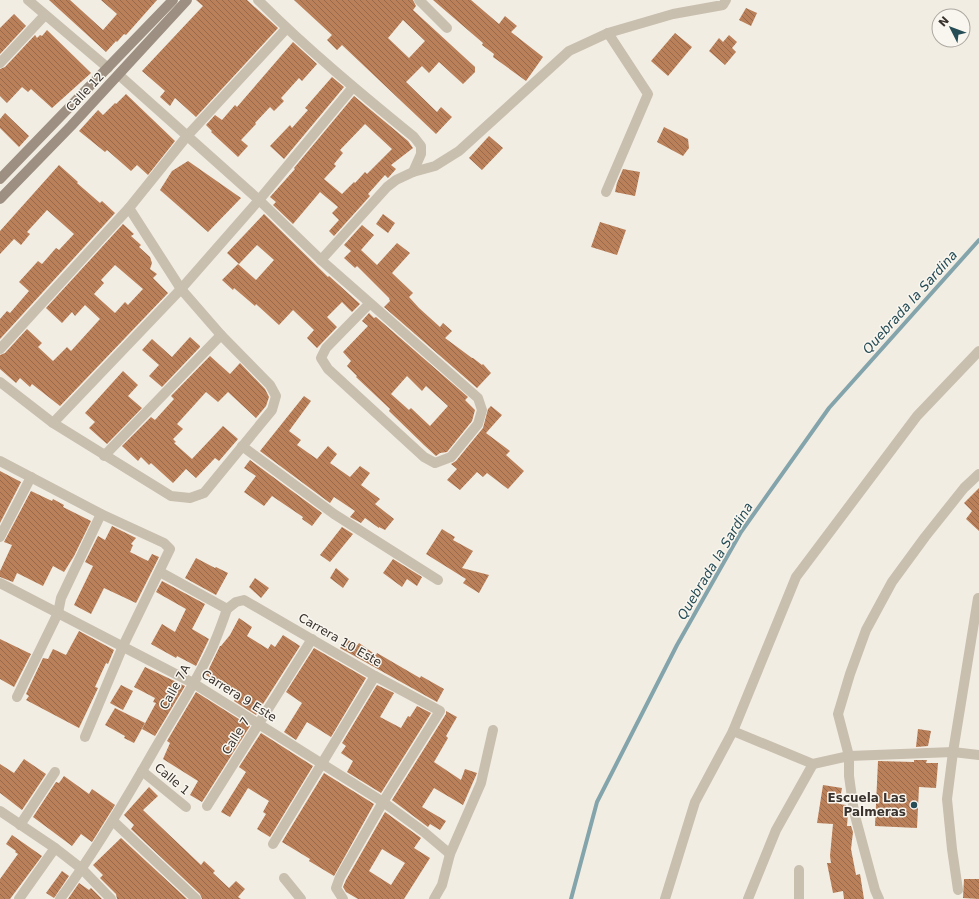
<svg xmlns="http://www.w3.org/2000/svg" width="979" height="899" viewBox="0 0 979 899" font-family="'DejaVu Sans',sans-serif">
	<style>
		.lines { fill: none; stroke-linecap: round; stroke-linejoin: round }
		.stream { stroke: #84a4ac; stroke-width: 4 }
		.building { fill: url(#building-back-hatch); fill-rule: evenodd }
		.minor { stroke: #c9bfaf; stroke-width: 10 }
		.secondary { stroke: #9d8f81; stroke-width: 10 }
		.poi-dot { fill: #264c56; stroke: #f9f6ef; stroke-width: 1.5 }
		.labels { text-anchor: middle; dominant-baseline: central; stroke-width: 3; stroke-linejoin: round; paint-order: stroke }
		.street-label { font-size: 12px; fill: #39322d; stroke: #f9f6ef }
		.poi-label { font-size: 12px; font-weight: bold; fill: #39322d; stroke: #f9f6ef; text-anchor: end }
		.water-label { font-size: 13px; font-style: italic; fill: #264c56; stroke: #f9f6ef }
	</style>
	<defs>
		<pattern id="building-back-hatch" width="6" height="6" patternUnits="userSpaceOnUse"><rect width="6" height="6" fill="#ba8059"/><path d="M-1 5l2 2M0 0l6 6M5-1l2 2" fill="none" stroke="#98694a"/></pattern>
	</defs>
	<rect width="100%" height="100%" fill="#f2ede3"/>
	<g class="lines">
		<path class="stream" d="M571 899 597 802 677 645 741 532 829 408 979 240"/>
	</g>
	<g class="building">
		<path d="M49 0H70L103 30 117 14 101 0H157L126 35 124 34 117 42 116 41 106 52Z"/>
		<path d="M196 0H247L278 28 196 117 175 98 170 106 160 97 165 91 142 71 203 6Z"/>
		<path d="M294 0H413L416 6 413 10 475 67V72L463 84 439 62 429 73 422 66 406 82 437 112 441 107 452 117 436 134 342 45 337 50 327 40 332 35ZM403 20 425 41 409 58 388 38Z"/>
		<path d="M433 0H471L499 24 505 16 517 26 511 32 543 57 526 81 493 57 494 54 482 45 483 43Z"/>
		<path d="M746 8 757 13 751 26 739 20Z"/>
		<path d="M14 14 26 26 0 54V28Z"/>
		<path d="M47 30 91 73 52 108 31 89 28 92 22 87 7 103 0 96V69L5 67 35 35 37 38 40 35 42 36Z"/>
		<path d="M675 33 692 47 668 76 651 61Z"/>
		<path d="M729 35 737 42 732 48 736 52 725 65 709 51 719 38 723 42Z"/>
		<path d="M293 42 317 64 302 81 299 78 281 98 284 101 274 111 270 107 255 123 256 124 241 140 248 146 238 157 211 132 212 131 206 125 215 115 222 120 235 105 237 107Z"/>
		<path d="M332 77 344 87 284 159 270 146 290 125 292 128 308 110 305 108Z"/>
		<path d="M126 94 175 141 148 175 137 165 131 171 107 150 105 152 79 131 98 110 103 115 115 103 116 104Z"/>
		<path d="M354 96 408 141 413 148 391 165 396 169 388 178 385 175 368 194 370 196 334 236 329 231 339 220 332 213 338 207 320 192 293 224 273 205 276 202 270 197 295 169 294 168ZM365 124 392 149 367 174 365 172 355 183 354 182 342 194 324 179 336 166 334 164 343 153 340 150Z"/>
		<path d="M5 113 29 136 19 147 0 128V119Z"/>
		<path d="M664 127 688 139 689 148 683 156 657 142Z"/>
		<path d="M489 136 503 148 482 170 469 158Z"/>
		<path d="M188 161 241 198 208 232 160 190 172 171Z"/>
		<path d="M59 165 78 182 77 183 100 203 102 201 115 213 0 339V319L7 311 10 313 29 291 19 282 38 261 42 264 56 248 59 250 74 234 47 210 27 232 30 234 21 245 14 239 0 254V231Z"/>
		<path d="M623 169 640 172 635 196 615 192 617 183Z"/>
		<path d="M264 214 328 277 329 276 360 304 352 312 342 302 327 317 337 327 317 348 307 338 314 330 293 310 279 325 256 304 255 306 234 288 233 290 222 280 238 264 256 280 274 260 257 245 239 264 227 253Z"/>
		<path d="M383 214 395 223 388 233 376 224Z"/>
		<path d="M600 222 626 230 617 255 591 247Z"/>
		<path d="M123 224 134 234 131 236 141 245 139 247 150 257 152 263 150 269 157 274 153 278 168 293 60 406 32 384 30 387 20 378 16 383 0 369V355L5 353 27 329 42 343 38 347 53 361 67 347 71 351 100 319 85 305 75 316 72 312 62 323 46 308ZM115 265 143 289 128 305 125 302 115 313 94 294 104 283 101 280Z"/>
		<path d="M362 225 374 235 361 250 377 265 397 243 410 253 392 273 413 293 409 297 419 308 440 327 443 323 452 331 445 338 472 358H473L482 365 483 364 491 373 477 388 384 307 390 301 389 298 357 266 355 268 344 258 351 251 344 245Z"/>
		<path d="M369 313 374 318 376 317 468 397 465 400 475 410 472 421 447 452 440 453 436 456 424 445 389 411 390 409 356 377 357 376 347 366 351 361 343 352 368 326 362 321ZM407 376 422 391 426 386 448 406 430 426 411 408 409 410 391 394Z"/>
		<path d="M190 337 200 346V347L162 387 149 376 159 365 142 350 152 339 172 357Z"/>
		<path d="M210 356 230 374 240 363 265 389 269 397 266 406 256 418 228 392 218 402 206 392 177 424 183 429 173 439 176 442 174 443 192 459 223 426 238 439 219 461 215 458 196 478 186 469 173 483 151 463 149 465 141 457 138 461 122 446 151 417 155 420 174 399 171 396Z"/>
		<path d="M123 371 138 385 128 396 142 408 107 444 89 428 95 422 85 413Z"/>
		<path d="M304 396 311 401 289 431 301 440 297 445 317 459 328 446 337 454 330 463 350 477 360 466 370 473 361 485 380 499 375 504 394 519 385 530 379 527V528L365 518 361 523 350 517 355 511 334 497 330 503 260 451Z"/>
		<path d="M491 406 502 415 486 433 510 451 506 455 524 471 508 489 487 473 483 477 477 472 460 490 447 480 457 469 451 464 456 461 483 428 488 409Z"/>
		<path d="M250 460 322 513 312 526 302 519 303 517 272 496 264 506 244 492 256 476 244 468Z"/>
		<path d="M0 471 21 482 0 523Z"/>
		<path d="M979 488V531L966 519 972 511 964 503Z"/>
		<path d="M31 491 52 501 53 499 64 505 63 507 91 521 74 556 64 572 53 566 43 586 17 573 13 582 0 577V571L12 545 4 542Z"/>
		<path d="M112 526 136 538 131 544 133 545 130 552 148 561 152 554 159 557 136 603 104 588 91 614 74 605 93 566 85 562 98 536 105 540Z"/>
		<path d="M342 527 353 534 330 562 320 555Z"/>
		<path d="M442 529 455 537 453 540 473 551 462 568 489 575 479 593 463 583 466 579 426 554Z"/>
		<path d="M196 558 215 568 216 567 228 573 216 595 185 578Z"/>
		<path d="M393 559 422 577 417 586 407 579 402 587 383 573Z"/>
		<path d="M336 568 349 579 343 588 330 578Z"/>
		<path d="M255 578 269 588 261 598 249 587Z"/>
		<path d="M162 581 205 604 192 629 209 639 196 666 177 656 176 658 151 644 162 624 175 632 186 609 156 592Z"/>
		<path d="M239 618 252 627 247 636 268 649 271 644 275 647 283 635 300 646 256 715 234 701 238 694 206 675 220 646H221L230 635Z"/>
		<path d="M79 631 114 650 108 664 106 663 95 687 98 688 79 728 26 700 29 696 26 694 43 658 48 659 53 649 66 655Z"/>
		<path d="M0 639 31 654 14 687 0 679Z"/>
		<path d="M347 639 357 646 359 643 376 655 377 653 420 678 421 676 444 689 437 702 340 648Z"/>
		<path d="M314 648 366 678 331 737 307 722 296 740 284 732 302 703 286 692Z"/>
		<path d="M145 667 185 686 155 736 142 729 156 703 153 702 155 698 134 687Z"/>
		<path d="M121 685 133 691 123 710 110 703Z"/>
		<path d="M377 685 394 693 380 717 401 728 408 716 410 717 417 706 431 713 381 793 347 772 353 761 341 753 346 746 342 743Z"/>
		<path d="M196 692 250 726 202 802 190 795 198 781 163 759 170 743 167 741Z"/>
		<path d="M115 708 145 723 134 743 124 738 125 736 105 725Z"/>
		<path d="M446 711 457 717 446 736 448 738 434 762 461 780 465 769 477 773 463 805 434 788 422 807 446 821 440 830 430 824 428 827 392 800 446 714Z"/>
		<path d="M918 729 931 731 928 746 916 747Z"/>
		<path d="M261 733 313 766 270 837 257 829 266 814 263 812 269 801 248 788 230 817 221 812 246 772 239 767Z"/>
		<path d="M24 759 46 774 22 810 0 793V764L14 773Z"/>
		<path d="M914 760H927L926 763H938L936 788 919 787 917 828 875 826 878 761 914 762Z"/>
		<path d="M324 773 374 804 334 876 309 861 310 859 282 842Z"/>
		<path d="M64 776 89 794 92 789 115 805 92 842 81 834 72 846 33 817 56 782 59 783Z"/>
		<path d="M823 785 842 788 839 804 846 805 848 813 847 826H851L853 832 851 849 856 875 860 874 864 899H844L843 891 833 893 827 863H831L830 856 833 824 817 823Z"/>
		<path d="M149 787 158 796 143 810 201 865 204 861 215 871 213 873 229 888 236 881 245 889 238 897 241 899H202L200 894 131 829 134 825 124 815Z"/>
		<path d="M385 812 421 838 414 848 430 858 404 899H358L346 892 343 887 346 880ZM382 849 405 863 391 885 369 871Z"/>
		<path d="M12 835 42 856 10 899H0V879L18 854 15 852 16 851 6 844Z"/>
		<path d="M121 838 187 899H117L116 894 100 878 103 875 93 865Z"/>
		<path d="M62 871 69 876 54 898 46 893Z"/>
		<path d="M964 879H979V899L963 898Z"/>
		<path d="M79 883 89 890 91 888 102 899H68Z"/>
	</g>
	<g class="lines">
		<g class="minor">
			<path d="M28 0 108 68"/>
			<path d="M258 0C307 49 360 93 414 137L421 146V154L413 172 396 180 387 187 321 260"/>
			<path d="M419 0 447 28"/>
			<path d="M0 63 45 15"/>
			<path d="M119 75 259 200 321 260 478 398 482 410 478 424 451 457 435 463 424 457 328 369 321 358 326 348 370 303"/>
			<path d="M413 172 435 166 459 151 569 51 608 33 673 14 723 5 726 0"/>
			<path d="M606 192 648 94 608 33"/>
			<path d="M0 349 129 208 187 136 286 29"/>
			<path d="M0 382 53 423 171 496 190 498 204 493 272 410 276 396 270 385 221 335 181 289 129 208"/>
			<path d="M53 423 181 289 259 200 353 87"/>
			<path d="M242 446 334 514 438 580"/>
			<path d="M104 456 221 335"/>
			<path d="M0 461 101 514 164 543 170 549 123 646 85 737"/>
			<path d="M0 537 31 477"/>
			<path d="M160 572 227 609"/>
			<path d="M0 583 193 683 383 802 424 832 450 854"/>
			<path d="M227 609 236 602 244 600 375 676 440 711 383 802 340 877 336 888 343 899"/>
			<path d="M17 697 58 613 61 598 101 514"/>
			<path d="M733 731 813 764 849 756 953 752 979 755"/>
			<path d="M142 771 186 807"/>
			<path d="M207 806 312 639"/>
			<path d="M0 811 55 848 82 869 111 899"/>
			<path d="M113 821 196 899"/>
			<path d="M20 825 55 772"/>
			<path d="M273 844 375 676"/>
			<path d="M799 870V899"/>
			<path d="M284 878 301 899"/>
			<path d="M958 890 952 849 947 799 953 752 978 598"/>
			<path d="M19 899 55 848"/>
			<path d="M60 899C95 852 124 803 153 752 173 717 196 683 213 646 218 634 223 621 227 609"/>
			<path d="M434 899 442 885 450 854 481 783 493 730"/>
			<path d="M665 899 695 802 733 731 796 577 917 416 979 351"/>
			<path d="M748 899 776 830 813 764"/>
			<path d="M879 899 875 890 854 812 849 776V756L838 714 850 674 866 630 892 582 925 537 964 488 979 474"/>
		</g>
		<g class="secondary">
			<path d="M0 179 173 0"/>
			<path d="M0 199 71 126 187 0"/>
		</g>
	</g>
	<circle class="poi-dot" cx="914" cy="805" r="4"/>
	<g class="labels">
		<g class="street-label">
			<text transform="translate(85 92) rotate(-47)">Calle 12</text>
			<text transform="translate(340 640) rotate(30)">Carrera 10 Este</text>
			<text transform="translate(175 687) rotate(-61)">Calle 7A</text>
			<text transform="translate(239 696) rotate(32)">Carrera 9 Este</text>
			<text transform="translate(236 736) rotate(-58)">Calle 7</text>
			<text transform="translate(172 779) rotate(40)">Calle 1</text>
		</g>
		<g class="poi-label">
			<text x="906" y="798">Escuela Las<tspan x="906" dy="14">Palmeras</tspan></text>
		</g>
		<g class="water-label">
			<text transform="translate(910 302) rotate(-48)">Quebrada la Sardina</text>
			<text transform="translate(715 561) rotate(-59)">Quebrada la Sardina</text>
		</g>
	</g>
	<g transform="translate(951 28) rotate(312)"><circle r="19" fill="#f9f6ef" stroke="#aca8a1"/>
	<path d="M0-3L7 15L0 10L-7 15Z" fill="#264c56"/>
	<text y="-6" font-size="11" font-weight="bold" text-anchor="middle" fill="#39322d">N</text>
	</g>
</svg>
